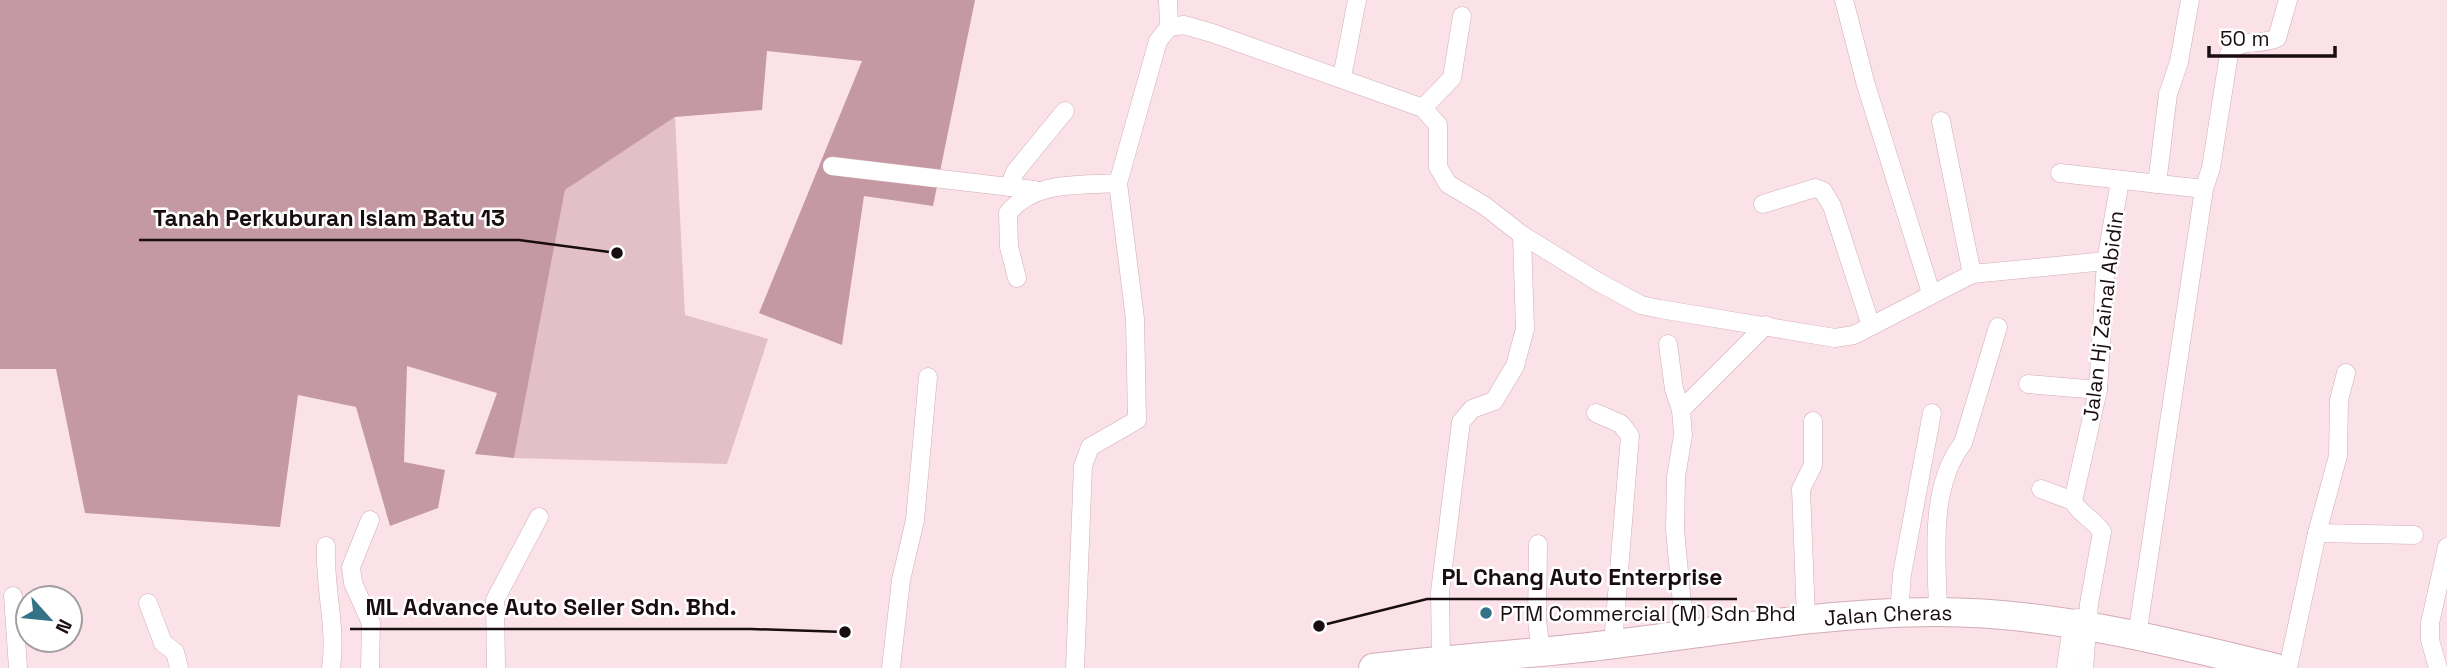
<svg xmlns="http://www.w3.org/2000/svg" width="2447" height="668" viewBox="0 0 2447 668" font-family="'Space Grotesk',sans-serif">
	<style>
		.green { fill: #e3bfc8 }
		.forest { fill: #c499a4 }
		.lines { fill: none; stroke-linecap: round; stroke-linejoin: round }
		.minor-casing { stroke: #d3abb5; stroke-width: 19 }
		.primary-casing { stroke: #d3abb5; stroke-width: 30 }
		.minor { stroke: #fff; stroke-width: 18 }
		.primary { stroke: #fff; stroke-width: 28 }
		.poi-dot { fill: #337287; stroke: #fff; stroke-width: 2.5 }
		.labels { text-anchor: middle; dominant-baseline: central; stroke-width: 5; stroke-linejoin: round; paint-order: stroke }
		.street-label { font-size: 21px; fill: #1a0d10; stroke: #fff }
		.poi-label { font-size: 21px; fill: #1a0d10; stroke: #fff; text-anchor: start }
		.leader { fill: none; stroke: #1a0d10; stroke-width: 2.5 }
		.callout-dot { fill: #1a0d10; stroke: #fff; stroke-width: 2.5 }
		.callout-label { font-size: 23px; text-anchor: middle; font-weight: bold; fill: #1a0d10; stroke: #fff; stroke-width: 5; stroke-linejoin: round; paint-order: stroke }
	</style>
	<rect width="100%" height="100%" fill="#fbe2e8"/>
	<path class="green" d="M675 117 685 315 768 339 727 464 514 458 565 190Z"/>
	<path class="forest" d="M0 0H975L933 206 864 196 842 345 759 313 862 61 767 51 762 110 675 117 565 190 514 458 475 454 497 393 407 366 404 462 445 470 438 508 390 526 356 407 298 395 280 527 85 513 56 369H0Z"/>
	<g class="lines">
		<g class="minor-casing">
			<g id="minor">
				<path d="M1844 0 1866 85 1931 293"/>
				<path d="M1462 16 1452 78 1423 108 1438 125V167L1448 184 1485 206 1522 235 1600 283 1641 305 1660 309 1835 338 1854 335 1972 274 2106 261"/>
				<path d="M1169 27 1184 25 1212 33 1423 108"/>
				<path d="M1342 77 1357 0"/>
				<path d="M1941 121 1972 274"/>
				<path d="M832 166 1035 190"/>
				<path d="M2060 173 2204 189"/>
				<path d="M2157 184 2168 94 2179 62 2190 0"/>
				<path d="M1009 187 1015 172 1065 111"/>
				<path d="M1763 204 1815 188 1823 191 1832 206 1871 326"/>
				<path d="M1017 278 1009 247 1008 213C1035 180 1079 186 1118 183"/>
				<path d="M1668 344 1674 389 1681 410 1683 435 1676 477 1675 530 1685 635"/>
				<path d="M2028 384 2098 390"/>
				<path d="M1681 410 1766 325"/>
				<path d="M1596 413 1621 424 1630 436 1613 644"/>
				<path d="M2041 489 2073 501"/>
				<path d="M2317 533 2338 456 2339 400 2346 373"/>
				<path d="M1538 544 1537 621 1541 651"/>
				<path d="M326 546C324 587 337 627 331 668"/>
				<path d="M13 596 18 668"/>
				<path d="M148 603 163 643 175 652 179 668"/>
				<path d="M1938 612C1937 558 1928 488 1963 443L1998 327"/>
				<path d="M1899 614 1902 574 1932 413"/>
				<path d="M1806 618 1801 489 1813 465V421"/>
				<path d="M2137 636 2204 189 2211 168 2229 54C2238 37 2261 46 2277 38L2288 0"/>
				<path d="M1441 660 1440 592 1461 422 1472 409 1494 401 1515 366 1525 329 1522 235"/>
				<path d="M370 668 371 623 353 583 351 567 370 520"/>
				<path d="M496 668 495 600 539 517"/>
				<path d="M891 668 901 580 915 520 928 377"/>
				<path d="M1075 668 1083 466 1090 447 1137 420 1135 319 1118 183 1158 41 1169 27 1168 0"/>
				<path d="M2066 668 2072 624 2077 618"/>
				<path d="M2084 668 2089 604 2102 532C2094 519 2079 514 2073 501L2098 390 2106 261 2120 181"/>
				<path d="M2288 668 2317 533 2414 535"/>
				<path d="M2438 668 2430 640V623L2447 547"/>
			</g>
		</g>
		<g class="primary-casing">
			<g id="primary">
				<path id="s1" d="M1373 668C1453 658 1535 654 1615 644 1722 631 1828 612 1937 612 2051 612 2165 641 2276 668"/>
			</g>
		</g>
		<use href="#minor" class="minor"/>
		<use href="#primary" class="primary"/>
	</g>
	<circle class="poi-dot" cx="1486" cy="613" r="7"/>
	<g class="labels">
		<g class="street-label">
			<text transform="translate(2103 316) rotate(-83)">Jalan Hj Zainal Abidin</text>
			<text stroke="none"><textPath href="#s1" startOffset="518">Jalan Cheras</textPath></text>
		</g>
		<g class="poi-label">
			<text x="1500" y="613">PTM Commercial (M) Sdn Bhd</text>
		</g>
	</g>
	<path class="leader" d="M617 253L519 240H139M1319 626L1427 599H1737M845 632L751 629H350"/>
	<g class="callout-dot">
		<circle cx="617" cy="253" r="7"/>
		<circle cx="1319" cy="626" r="7"/>
		<circle cx="845" cy="632" r="7"/>
	</g>
	<g class="callout-label">
		<text x="329" y="226">Tanah Perkuburan Islam Batu 13</text>
		<text x="1582" y="585">PL Chang Auto Enterprise</text>
		<text x="551" y="615">ML Advance Auto Seller Sdn. Bhd.</text>
	</g>
	<g transform="translate(49 619) rotate(117)"><circle r="33" fill="#ffffff" stroke="#a39e9f" stroke-width="2"/>
	<path d="M0-5L12 26L0 18L-12 26Z" fill="#337287"/>
	<text y="-10" font-size="19" font-weight="bold" text-anchor="middle" fill="#1a0d10">N</text>
	</g>
	<path d="M2209 46v10h126v-10" fill="none" stroke="#1a0d10" stroke-width="3.5"/>
	<text x="2220" y="46" font-size="21" fill="#1a0d10" stroke="#ffffff" stroke-width="5" paint-order="stroke">50 m</text>
</svg>
